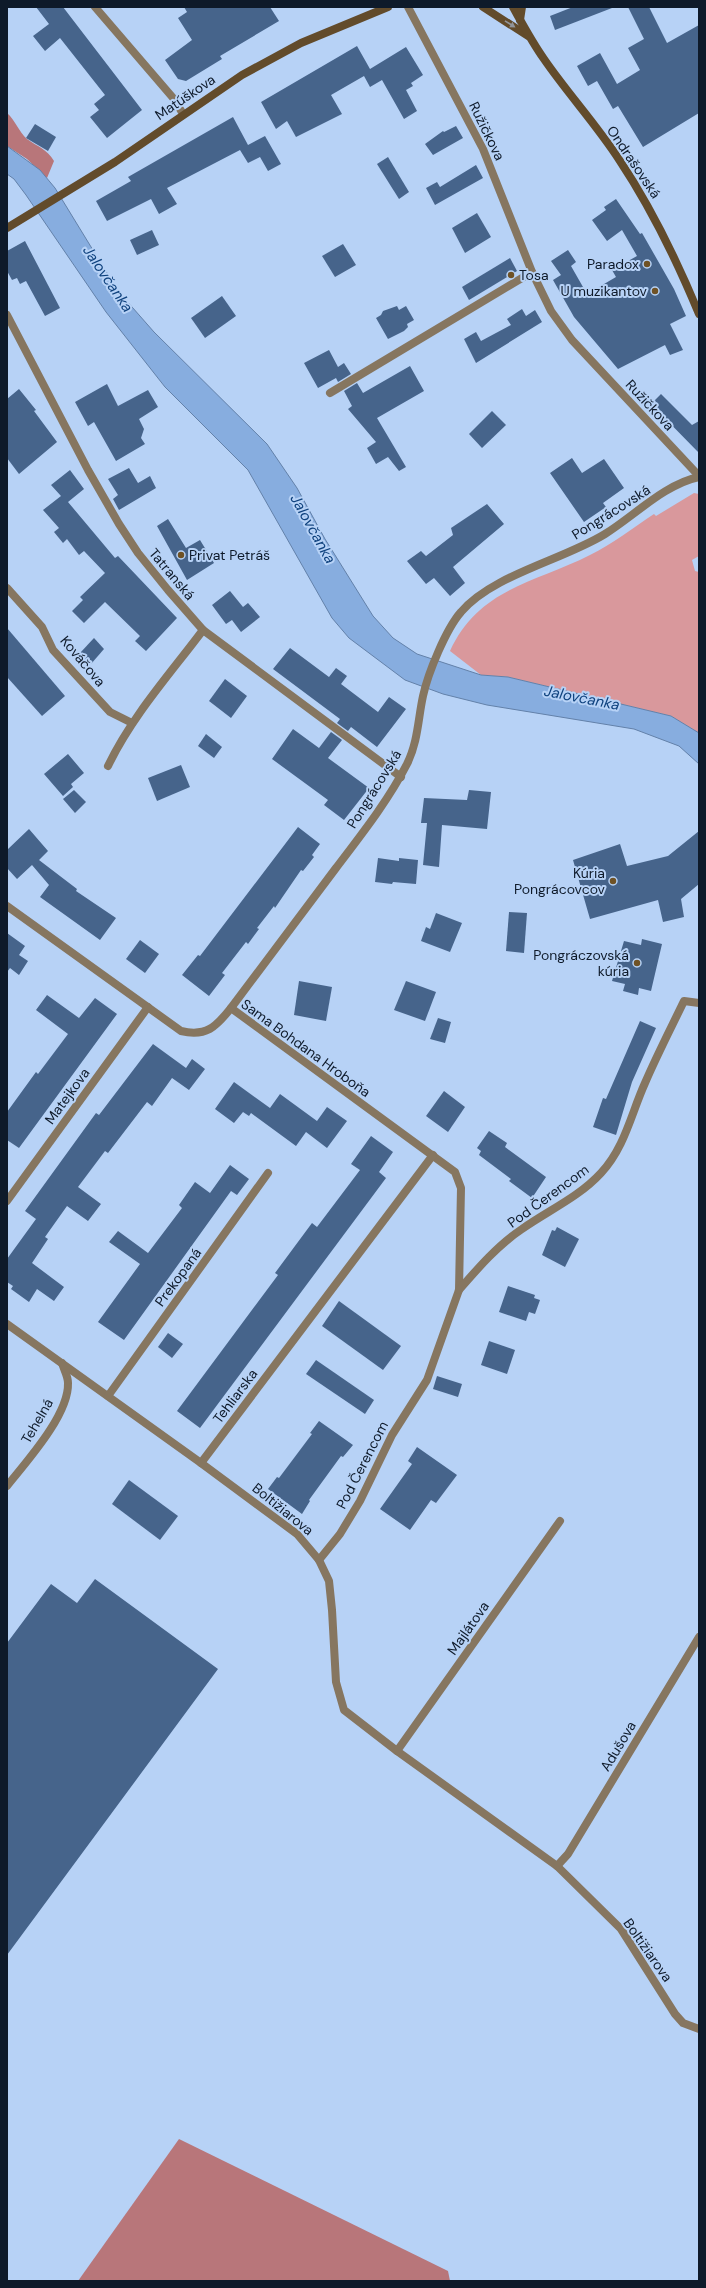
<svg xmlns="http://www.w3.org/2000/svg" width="706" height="2288" viewBox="0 0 706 2288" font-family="'DM Sans',sans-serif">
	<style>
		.green { fill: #d9989c }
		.forest { fill: #b8767a }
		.water { fill: #87addf; stroke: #6381a9 }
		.building { fill: #46648b }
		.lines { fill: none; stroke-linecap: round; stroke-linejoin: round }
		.street { stroke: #867660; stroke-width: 8 }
		.secondary { stroke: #624b2b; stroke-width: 8 }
		.oneway { fill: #91959b }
		.poi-dot { fill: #6f5225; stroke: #b7d2f6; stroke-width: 1.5 }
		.labels { text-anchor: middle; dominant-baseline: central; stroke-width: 4; stroke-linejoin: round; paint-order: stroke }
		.street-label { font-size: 14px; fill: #0e1a2a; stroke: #b7d2f6 }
		.poi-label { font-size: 14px; fill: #0e1a2a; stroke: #b7d2f6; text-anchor: end }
		.water-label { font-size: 15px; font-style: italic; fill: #0f427e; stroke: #b7d2f6 }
	</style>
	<rect width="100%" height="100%" fill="#b7d2f6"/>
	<path class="green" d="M694 493 699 494V556L692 560 695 571 699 572V733L671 716 508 677 481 675 450 651C479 588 535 583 590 555 612 544 633 528 654 514L656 516Z"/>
	<g class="forest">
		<path d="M7 113C15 120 19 132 27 139 38 147 47 149 54 161L47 178 27 159 7 146Z"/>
		<path d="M179 2139 448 2271 450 2281H78Z"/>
	</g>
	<path class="water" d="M7 146 40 170 55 188 118 291 154 332 267 444 297 488 325 539 373 616 393 638 417 654 481 675 508 677 671 716 699 733V764L679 746 634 729 487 705 443 694 405 680 349 638 332 618 248 470 165 387 106 312 26 195 14 179 7 174Z"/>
	<g class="building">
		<path d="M36 7H63L142 110 107 138 90 117 99 110 94 104 105 95 60 38 45 51 33 36 49 24Z"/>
		<path d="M184 7H270L279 21 220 56 222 59 186 81 178 79 165 60 192 40 178 18 187 12Z"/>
		<path d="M573 7H611L612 8 555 30 550 16Z"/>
		<path d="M628 7H649L667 43 699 25V113L643 147 618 106 613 109 597 81 588 86 577 66 600 53 617 84 640 70 628 48 644 39Z"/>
		<path d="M357 46 370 69 406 47 423 75 411 83 413 86 406 90 417 111 404 119 382 80 370 87 364 76 331 95 342 114 296 137 287 121 276 129 261 102Z"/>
		<path d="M233 117 248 145 265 136 281 164 268 171 260 157 248 163 240 150 167 188 177 204 159 214 151 199 107 221 96 201 131 181 128 177Z"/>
		<path d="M35 124 56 137 48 151 26 138Z"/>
		<path d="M456 126 463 138 433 155 425 144 443 131 444 132Z"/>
		<path d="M388 157 409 192 399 199 377 164Z"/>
		<path d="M476 165 483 178 435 205 426 188 437 182 440 187Z"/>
		<path d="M616 199 640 234 642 233 674 289 686 316 670 324 683 350 670 355 665 345 618 369 574 317 553 280 561 275 551 261 568 250 576 262 571 266 587 294 616 277 612 270 637 256 622 230 607 241 592 220 606 210 604 207Z"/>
		<path d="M477 213 491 237 465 253 452 228Z"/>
		<path d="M152 230 159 245 137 255 130 240Z"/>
		<path d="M25 241 60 308 45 316 26 281 20 284 17 278 12 280 7 271V251Z"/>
		<path d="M343 244 356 265 335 277 322 256Z"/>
		<path d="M510 258 517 271 469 300 462 287Z"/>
		<path d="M222 296 236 316 205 338 191 318Z"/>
		<path d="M397 306 399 310 406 306 414 320 407 324 408 327 404 331 388 339 376 318 381 315 383 311Z"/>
		<path d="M522 309 526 316 535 310 542 322 476 363 464 339 476 332 481 341 511 325 507 319Z"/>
		<path d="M329 350 338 367 344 363 351 374 338 382 336 378 318 388 304 363Z"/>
		<path d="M410 366 424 391 377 418 406 467 399 471 388 457 376 464 367 448 376 442 348 409 352 406 344 391 357 383 363 393Z"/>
		<path d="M107 384 118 406 148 390 158 407 139 419 144 429 141 438 145 444 116 461 94 422 88 426 75 402Z"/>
		<path d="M19 389 36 410 34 411 57 442 19 474 7 458V399Z"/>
		<path d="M661 394 692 425 699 421V453L651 404Z"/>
		<path d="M492 411 506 425 482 448 469 434Z"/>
		<path d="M572 458 582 473 604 459 624 488 603 503 606 507 584 522 550 473Z"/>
		<path d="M129 468 138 483 150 476 156 488 119 510 113 499 118 495 108 479Z"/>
		<path d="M70 470 84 489 68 502 115 558 118 556 177 618 146 651 135 641 140 636 105 602 84 623 72 611 83 600 80 597 105 573 84 551 79 555 67 539 63 543 54 532 59 528 43 510 61 496 51 485Z"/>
		<path d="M487 504 504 524 453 567 465 583 450 596 434 578 426 584 407 561 421 551 426 556 453 535 451 528Z"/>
		<path d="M168 519 186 548 200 540 214 563 187 580 157 526Z"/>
		<path d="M230 591 243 607 248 603 260 617 241 632 232 620 226 624 212 605Z"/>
		<path d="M7 628 65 696 42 716 7 677Z"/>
		<path d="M94 638 104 649 91 664 80 653Z"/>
		<path d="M290 648 329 677 336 668 347 676 341 684 378 712 389 697 406 709 377 747 351 727 348 731 337 723 340 719 273 669Z"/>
		<path d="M225 679 247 696 231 718 209 701Z"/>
		<path d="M293 729 319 748 331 732 342 740 328 758 369 788 344 820 324 805 328 800 272 759Z"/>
		<path d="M206 734 222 747 214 758 198 746Z"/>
		<path d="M68 754 84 773 71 784 73 787 63 796 44 774Z"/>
		<path d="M181 765 190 787 157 801 148 778Z"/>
		<path d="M74 790 86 802 75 813 63 799Z"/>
		<path d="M469 790 491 792 487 829 442 825 439 867 423 865 427 823H421L424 798 467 800Z"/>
		<path d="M298 827 320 844 312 855 314 857 303 871 301 870 275 908 274 906 257 928 259 929 248 944 246 942 222 973 225 975 209 996 182 975 198 955 200 956Z"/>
		<path d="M29 829 48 851 39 860 77 889 76 891 116 918 100 940 40 897 49 885 32 865 17 879 7 868V850Z"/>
		<path d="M699 831V884L681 899 684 917 663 922 658 900 590 919 573 860 620 844 627 866 668 856Z"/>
		<path d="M378 858 399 861V858L418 860 416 884 393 882 392 884 375 882Z"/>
		<path d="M509 912 527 913 524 953 506 951Z"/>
		<path d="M436 913 462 923 450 952 421 941 426 927 430 929Z"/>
		<path d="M7 933 25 946 19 955 28 961 19 975 10 968 7 972Z"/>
		<path d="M642 939 662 944 651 991 639 988 638 995 623 991 625 984 612 981 624 941 641 945Z"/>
		<path d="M140 940 159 954 145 973 126 959Z"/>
		<path d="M299 981 332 987 326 1021 294 1015Z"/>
		<path d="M406 981 436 992 425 1021 394 1010Z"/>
		<path d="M47 995 79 1018 95 998 117 1014 19 1148 7 1140V1112L36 1072 38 1074 68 1034 36 1010Z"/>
		<path d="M438 1018 451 1022 445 1043 430 1039Z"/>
		<path d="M640 1021 656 1028 632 1082 616 1135 593 1127 603 1098 606 1099Z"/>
		<path d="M153 1044 186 1068 192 1059 205 1069 189 1090 172 1078 152 1106 147 1102 108 1153 105 1151 78 1187 101 1204 88 1221 67 1206 45 1237 48 1239 32 1263 64 1287 54 1301 37 1289 29 1302 11 1289 13 1286 7 1282V1259L36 1219 25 1211 96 1113 99 1115Z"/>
		<path d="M234 1082 270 1108 280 1094 317 1121 327 1107 347 1121 327 1148 306 1132 296 1146 251 1113 249 1116 243 1112 234 1123 215 1109Z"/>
		<path d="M444 1091 465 1107 448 1132 426 1116Z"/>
		<path d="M489 1131 507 1143 505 1147 546 1177 532 1198 509 1181 511 1179 479 1155 481 1151 477 1148Z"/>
		<path d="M371 1136 393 1152 379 1172 386 1178 200 1428 177 1411 278 1275 275 1273 312 1223 317 1227 360 1170 351 1164Z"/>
		<path d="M230 1165 249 1179 237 1195 231 1191 124 1340 98 1322 140 1264 109 1242 118 1231 148 1253 182 1208 179 1205 195 1182 210 1193Z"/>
		<path d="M557 1227 579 1239 565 1267 542 1255 552 1230 555 1231Z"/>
		<path d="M508 1286 535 1295 534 1298 540 1300 535 1314 529 1312 526 1321 499 1312Z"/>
		<path d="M339 1301 401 1346 383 1370 322 1326Z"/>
		<path d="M168 1333 183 1344 172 1358 158 1347Z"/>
		<path d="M489 1341 515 1350 507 1374 481 1365Z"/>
		<path d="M316 1360 374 1400 365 1414 306 1374Z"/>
		<path d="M437 1376 462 1384 458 1397 433 1389Z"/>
		<path d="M319 1421 353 1445 343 1457 341 1456 309 1500 310 1501 302 1514 268 1489 277 1477 279 1478 312 1434 310 1433Z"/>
		<path d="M417 1447 457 1475 436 1503 431 1500 410 1530 380 1509 412 1464 408 1461Z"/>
		<path d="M129 1480 178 1516 160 1540 112 1504Z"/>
		<path d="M95 1579 218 1669 7 1955V1643L51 1584 77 1603Z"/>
	</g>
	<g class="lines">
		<g class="street">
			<path d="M95 7 174 99 183 114"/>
			<path d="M408 7 483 149 532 272"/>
			<path d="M7 315 88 470 119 524 138 553 168 590 203 630 401 777"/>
			<path d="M330 393 532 272 551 311 572 340 699 476"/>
			<path d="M7 588 42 627 53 650 110 712 132 723"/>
			<path d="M108 766C132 716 170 674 203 630"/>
			<path d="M7 906 181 1031C206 1037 216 1027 231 1008L455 1172 461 1188 459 1290 427 1380 392 1435 360 1501 340 1534 319 1560"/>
			<path d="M231 1008C266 962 301 915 336 868 361 835 388 801 407 764 418 742 418 719 423 696 428 673 446 629 461 612 492 575 563 560 605 534 634 516 665 484 699 477"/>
			<path d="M7 1201 148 1007"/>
			<path d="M459 1290C478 1268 498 1245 522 1229 549 1210 579 1197 601 1173 625 1147 631 1114 645 1083 657 1055 671 1028 684 1001L699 1003"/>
			<path d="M7 1324 201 1463 433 1155"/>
			<path d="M108 1396 268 1173"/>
			<path d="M201 1463 297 1534 319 1560 329 1581 332 1610 336 1682 344 1710 397 1751 557 1866 621 1929 675 2014 683 2023 699 2029"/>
			<path d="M7 1486C26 1462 69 1415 68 1383 68 1376 64 1370 62 1363"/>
			<path d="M397 1751 560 1521"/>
			<path d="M557 1866 568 1854 699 1637"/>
		</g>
		<g class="secondary">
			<path d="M483 7 528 36"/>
			<path d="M513 7C523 25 532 42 544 59 568 94 597 125 620 161 652 209 677 261 699 314"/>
			<path d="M520 20 522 7"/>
			<path d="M7 228 115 162 242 75 301 43 388 7"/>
		</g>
	</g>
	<defs><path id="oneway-solid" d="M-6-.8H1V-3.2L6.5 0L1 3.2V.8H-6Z"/></defs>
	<use class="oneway" href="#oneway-solid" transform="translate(510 24) rotate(32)"/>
	<g class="poi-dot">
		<circle cx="647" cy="264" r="4"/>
		<circle cx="511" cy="275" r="4"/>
		<circle cx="655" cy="291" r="4"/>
		<circle cx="181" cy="555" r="4"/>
		<circle cx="613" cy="881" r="4"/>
		<circle cx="637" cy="963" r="4"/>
	</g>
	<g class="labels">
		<g class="street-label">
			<text transform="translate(185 97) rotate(-34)">Matúškova</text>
			<text transform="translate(487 131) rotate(64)">Ružičkova</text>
			<text transform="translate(634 162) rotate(56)">Ondrašovská</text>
			<text transform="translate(650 405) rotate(47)">Ružičkova</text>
			<text transform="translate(611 512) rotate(-32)">Pongrácovská</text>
			<text transform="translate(172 574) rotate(50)">Tatranská</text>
			<text transform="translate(83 661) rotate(50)">Kováčova</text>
			<text transform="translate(374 789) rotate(-58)">Pongrácovská</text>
			<text transform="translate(306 1048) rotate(36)">Sama Bohdana Hroboňa</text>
			<text transform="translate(67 1096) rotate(-54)">Matejkova</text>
			<text transform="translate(548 1196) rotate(-36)">Pod Čerencom</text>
			<text transform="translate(178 1277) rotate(-54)">Prekopaná</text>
			<text transform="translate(235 1396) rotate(-53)">Tehliarska</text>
			<text transform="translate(37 1421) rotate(-60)">Tehelná</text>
			<text transform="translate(362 1465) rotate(-63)">Pod Čerencom</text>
			<text transform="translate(283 1509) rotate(39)">Boltižiarova</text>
			<text transform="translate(468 1628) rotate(-55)">Majlátova</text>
			<text transform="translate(618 1746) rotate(-59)">Adušova</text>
			<text transform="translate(648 1950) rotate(55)">Boltižiarova</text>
		</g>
		<g class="poi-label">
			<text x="639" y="264">Paradox</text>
			<text x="519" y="275" text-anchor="start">Tosa</text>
			<text x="647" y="291">U muzikantov</text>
			<text x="189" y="555" text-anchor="start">Privat Petráš</text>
			<text x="605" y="873">Kúria<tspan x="605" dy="16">Pongrácovcov</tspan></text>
			<text x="629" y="955">Pongráczovská<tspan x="629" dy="16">kúria</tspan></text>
		</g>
		<g class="water-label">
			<text transform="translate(108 279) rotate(56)">Jalovčanka</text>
			<text transform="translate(313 529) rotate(61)">Jalovčanka</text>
			<text transform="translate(582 698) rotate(11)">Jalovčanka</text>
		</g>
	</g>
	<rect width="706" height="2288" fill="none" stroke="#0e1a2a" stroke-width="16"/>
</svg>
